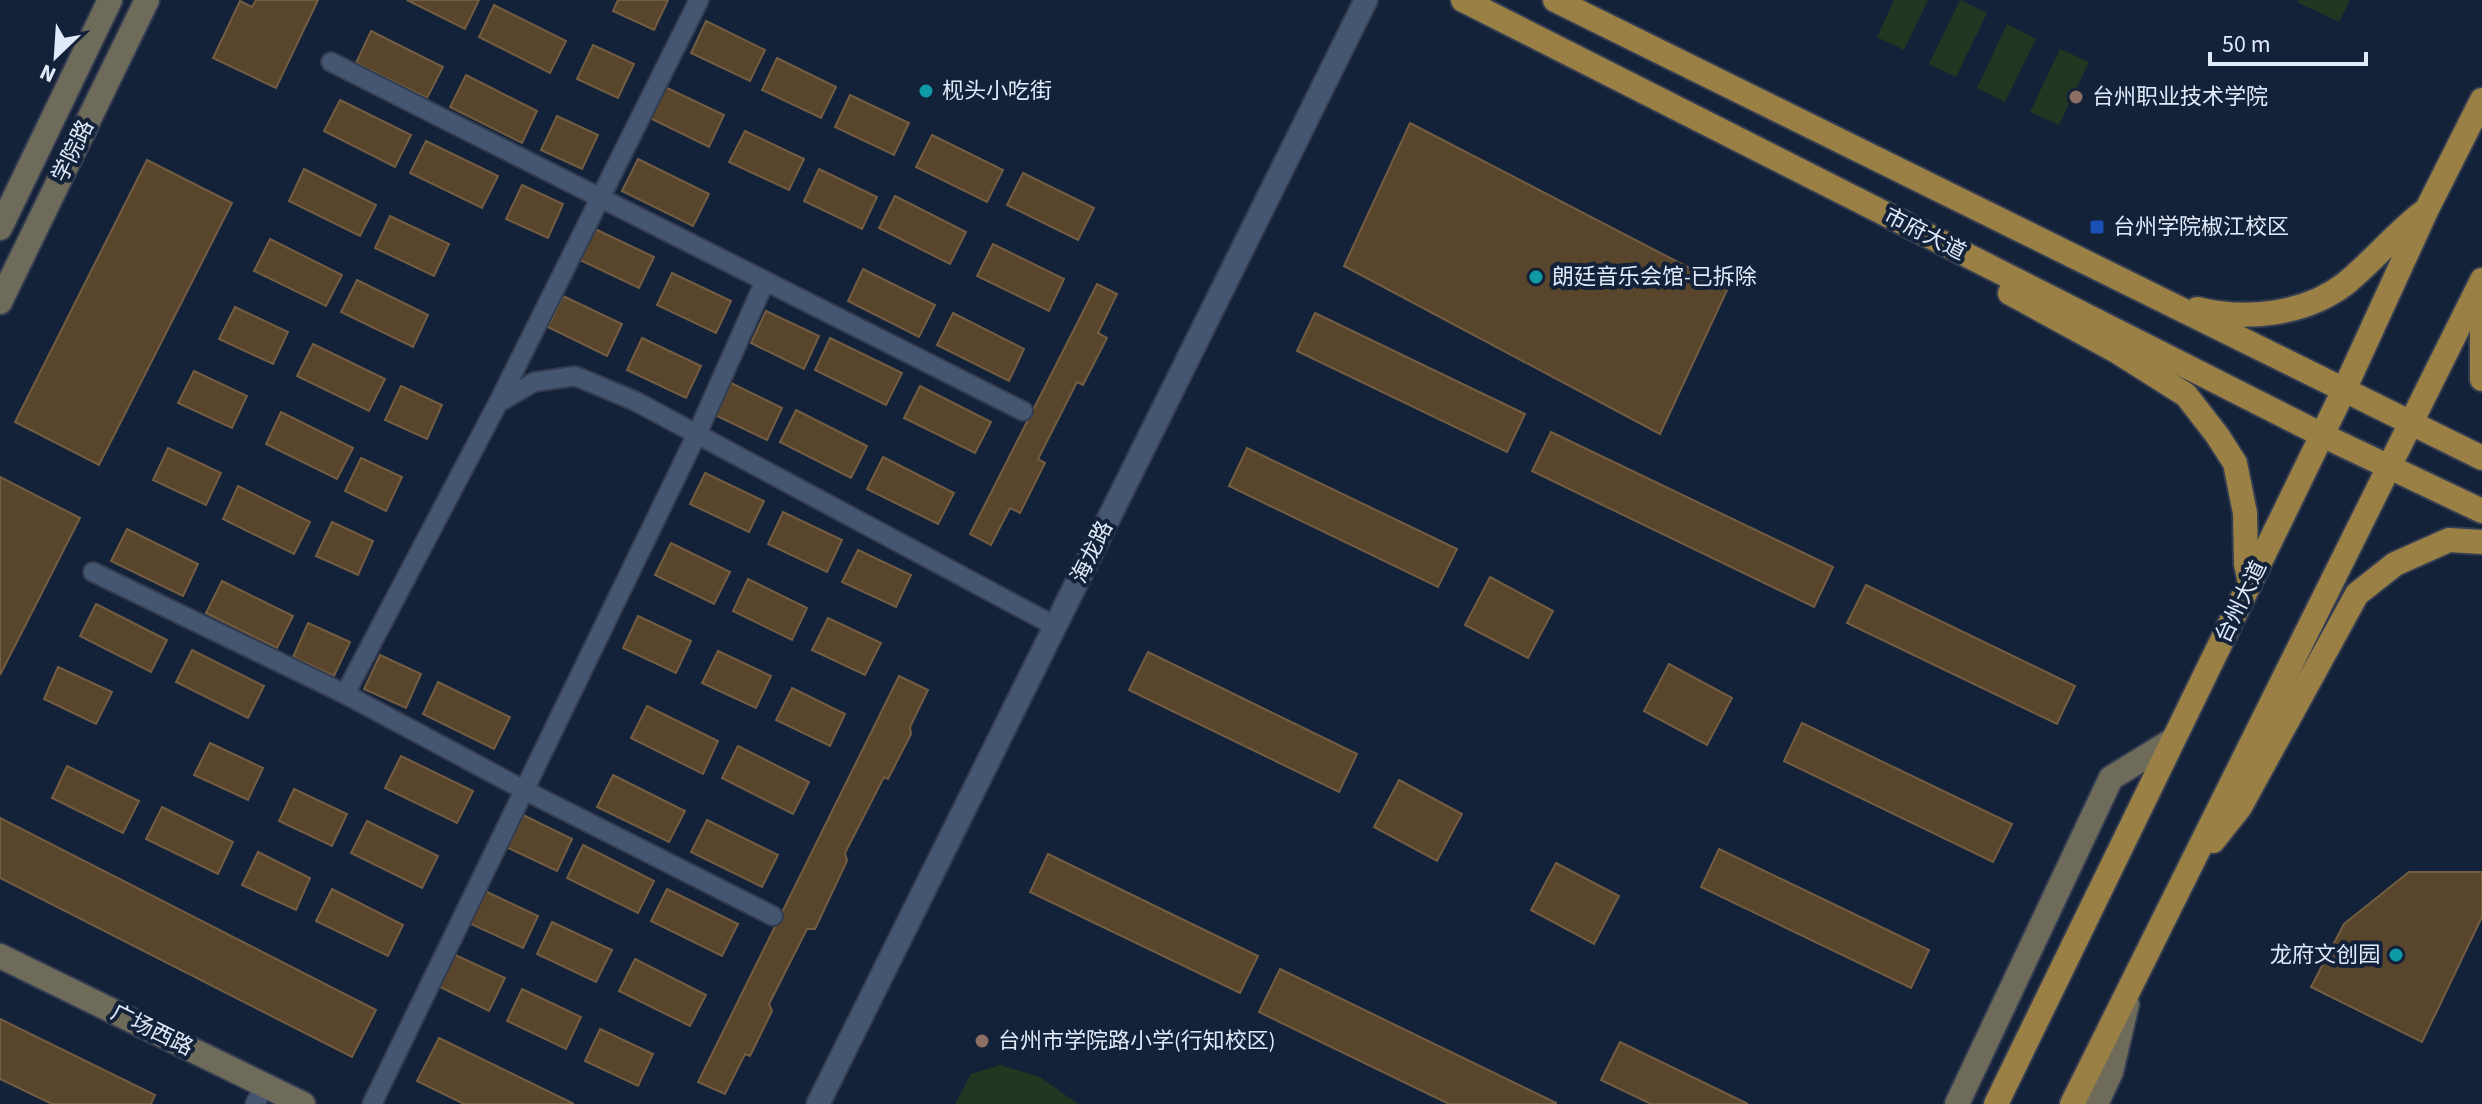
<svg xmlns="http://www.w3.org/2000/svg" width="2482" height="1104" viewBox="0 0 2482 1104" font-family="'Source Sans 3','Noto Sans SC',sans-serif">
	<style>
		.green { fill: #203721 }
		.building { fill: #59452b; stroke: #725d42; stroke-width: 2 }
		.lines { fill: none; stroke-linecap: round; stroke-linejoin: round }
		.minor-casing { stroke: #333c50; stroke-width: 22 }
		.tertiary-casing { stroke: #333c50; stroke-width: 26 }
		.secondary-casing { stroke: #333c50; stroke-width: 28 }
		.primary-casing { stroke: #333c50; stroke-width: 28 }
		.minor { stroke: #455670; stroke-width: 18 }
		.tertiary { stroke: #455670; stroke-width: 22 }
		.secondary { stroke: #6f6b5b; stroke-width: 24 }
		.primary { stroke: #9a8045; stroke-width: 24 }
		.culture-dot { fill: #0f9aa8; stroke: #142239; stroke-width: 3 }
		.education-dot { fill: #8d6e63; stroke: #142239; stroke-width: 3 }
		.transit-dot { fill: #1a4fb4; stroke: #142239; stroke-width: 3 }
		.labels { text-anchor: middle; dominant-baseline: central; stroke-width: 8; stroke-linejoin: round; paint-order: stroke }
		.poi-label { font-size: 22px; fill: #e0eafa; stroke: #142239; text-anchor: start }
		.street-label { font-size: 22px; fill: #e0eafa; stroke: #142239 }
	</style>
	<rect width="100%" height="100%" fill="#142239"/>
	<g class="green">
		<path d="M1894 0H1928L1904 50 1877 37Z"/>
		<path d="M1960 0 1987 13 1956 77 1929 64Z"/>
		<path d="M2298 0H2350L2339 22 2297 2Z"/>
		<path d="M2007 24 2036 39 2005 102 1977 88Z"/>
		<path d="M2060 49 2089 62 2059 125 2030 112Z"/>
		<path d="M1000 1065 1040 1077 1078 1104H955L971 1074Z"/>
	</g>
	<g class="building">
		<path d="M256 0H318L276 88 213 58 240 1 252 7Z"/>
		<path d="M407 0H479L465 29Z"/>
		<path d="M618 0H668L654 30 613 11Z"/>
		<path d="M494 5 566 41 550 73 479 37Z"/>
		<path d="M706 21 765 50 750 81 691 53Z"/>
		<path d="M371 31 443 67 427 98 356 63Z"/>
		<path d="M593 45 634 64 618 98 577 79Z"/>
		<path d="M777 58 836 87 821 118 762 90Z"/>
		<path d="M466 75 537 111 522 143 450 107Z"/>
		<path d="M665 87 724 115 709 147 650 118Z"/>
		<path d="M850 95 909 123 894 155 835 127Z"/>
		<path d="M340 100 411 135 395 167 324 131Z"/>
		<path d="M557 116 598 135 582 169 541 150Z"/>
		<path d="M1410 123 1728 288 1660 434 1344 266Z"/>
		<path d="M745 131 804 159 789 190 729 162Z"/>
		<path d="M932 135 1003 170 987 202 916 167Z"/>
		<path d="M426 141 498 176 482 208 410 173Z"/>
		<path d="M638 159 709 194 693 226 622 191Z"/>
		<path d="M147 160 232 203 99 465 15 422Z"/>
		<path d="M304 169 376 205 360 236 289 201Z"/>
		<path d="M819 169 877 197 862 229 804 201Z"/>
		<path d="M1023 173 1094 208 1078 240 1007 205Z"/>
		<path d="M522 185 563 204 548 238 506 219Z"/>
		<path d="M895 196 966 232 950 264 879 228Z"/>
		<path d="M390 216 449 244 434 276 375 248Z"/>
		<path d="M595 229 654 257 639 288 580 260Z"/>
		<path d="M270 239 342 275 326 306 254 271Z"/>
		<path d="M993 244 1064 279 1049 311 977 276Z"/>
		<path d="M863 269 935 305 919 337 848 301Z"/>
		<path d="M672 273 731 301 716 333 657 305Z"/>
		<path d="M357 280 428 315 413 347 341 312Z"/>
		<path d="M1097 284 1117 294 1098 333 1107 338 1083 385 1077 382 1038 459 1045 463 1020 513 1010 508 991 545 970 534Z"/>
		<path d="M563 296 622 324 607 356 548 327Z"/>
		<path d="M235 307 288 332 273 364 219 339Z"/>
		<path d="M766 311 819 336 804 369 751 343Z"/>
		<path d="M953 313 1024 349 1009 381 937 345Z"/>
		<path d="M1315 313 1525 414 1507 452 1297 351Z"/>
		<path d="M642 338 701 366 686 398 627 370Z"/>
		<path d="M830 338 902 373 886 405 815 370Z"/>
		<path d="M313 344 385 379 369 411 297 376Z"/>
		<path d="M194 371 247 396 232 428 178 403Z"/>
		<path d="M729 382 782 408 767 440 713 414Z"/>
		<path d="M401 386 442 405 427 439 385 420Z"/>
		<path d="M920 386 991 422 975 453 904 418Z"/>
		<path d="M796 410 867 446 851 478 780 442Z"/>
		<path d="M281 412 353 448 337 479 266 444Z"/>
		<path d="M1551 432 1833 567 1814 607 1532 471Z"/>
		<path d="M168 448 221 473 206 505 153 480Z"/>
		<path d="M1247 448 1457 549 1438 587 1229 486Z"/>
		<path d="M883 457 954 493 938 524 867 489Z"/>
		<path d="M361 458 402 477 386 511 345 491Z"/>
		<path d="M705 473 764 501 749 532 690 504Z"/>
		<path d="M0 477 80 518 0 675Z"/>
		<path d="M238 486 310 522 294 554 223 519Z"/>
		<path d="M783 512 842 540 827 572 768 544Z"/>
		<path d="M332 522 373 541 358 575 316 556Z"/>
		<path d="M127 529 198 564 183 596 111 561Z"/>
		<path d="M671 543 730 572 714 604 655 575Z"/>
		<path d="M858 550 911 575 896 607 842 582Z"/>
		<path d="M1490 577 1553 611 1528 658 1465 625Z"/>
		<path d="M748 579 807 608 792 640 733 611Z"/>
		<path d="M222 581 293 616 277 648 206 613Z"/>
		<path d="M1866 585 2075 686 2057 724 1847 623Z"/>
		<path d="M96 604 167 640 151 672 80 636Z"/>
		<path d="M638 616 691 641 676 673 623 648Z"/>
		<path d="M828 618 881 643 865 675 812 650Z"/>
		<path d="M308 623 350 642 334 676 293 657Z"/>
		<path d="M192 650 264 686 248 718 176 682Z"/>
		<path d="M718 651 771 676 756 708 702 683Z"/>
		<path d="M1148 652 1357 754 1339 792 1129 690Z"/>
		<path d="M380 655 421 674 406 708 364 689Z"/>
		<path d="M1669 664 1732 698 1707 745 1644 711Z"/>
		<path d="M58 667 112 692 96 724 44 699Z"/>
		<path d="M899 676 928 690 910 727 911 734 888 779 884 777 845 853 847 861 815 929H807L769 1004 772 1011 750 1056 745 1054 725 1094 698 1082Z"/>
		<path d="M438 682 510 717 494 749 423 714Z"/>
		<path d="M792 688 845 714 830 746 776 720Z"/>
		<path d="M647 706 718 741 703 774 631 738Z"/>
		<path d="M1802 723 2012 824 1993 862 1784 761Z"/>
		<path d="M210 743 263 768 248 800 194 775Z"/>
		<path d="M738 746 809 782 793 814 722 778Z"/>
		<path d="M401 756 473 791 457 823 385 788Z"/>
		<path d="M67 766 139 801 123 833 52 798Z"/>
		<path d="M613 775 685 811 669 842 597 807Z"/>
		<path d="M1399 780 1462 814 1437 861 1374 827Z"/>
		<path d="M294 789 347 814 332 846 279 821Z"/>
		<path d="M162 807 233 842 218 874 146 839Z"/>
		<path d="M519 813 572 839 557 871 504 846Z"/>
		<path d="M0 818 376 1010 352 1057 0 878Z"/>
		<path d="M707 820 778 855 762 887 691 852Z"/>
		<path d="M367 821 438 856 422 888 351 853Z"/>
		<path d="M583 845 654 881 638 913 567 878Z"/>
		<path d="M1719 849 1929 950 1911 988 1701 887Z"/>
		<path d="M258 852 310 878 296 910 242 885Z"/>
		<path d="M1048 854 1258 956 1240 993 1030 892Z"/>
		<path d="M1556 863 1619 896 1594 944 1531 910Z"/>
		<path d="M2409 872H2482V917L2422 1042 2311 987 2344 924Z"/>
		<path d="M332 889 403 925 388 956 316 921Z"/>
		<path d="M667 889 738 924 722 956 651 921Z"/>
		<path d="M485 891 538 916 523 948 469 923Z"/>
		<path d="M552 922 612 950 596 982 537 954Z"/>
		<path d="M451 953 505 978 489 1011 436 985Z"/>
		<path d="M635 959 706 995 690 1026 619 991Z"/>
		<path d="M1280 969 1556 1103V1104H1449L1259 1012Z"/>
		<path d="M522 989 581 1017 566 1049 507 1021Z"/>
		<path d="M0 1019 155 1095 151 1104H52L0 1079Z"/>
		<path d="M600 1029 653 1054 638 1086 585 1061Z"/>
		<path d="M439 1038 574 1104H464L417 1081Z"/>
		<path d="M1620 1042 1748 1104H1651L1601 1080Z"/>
	</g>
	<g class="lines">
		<g class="minor-casing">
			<g id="minor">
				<path d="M331 62 1023 411"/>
				<path d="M498 403 534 382 575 376 635 401 1055 626"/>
				<path d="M93 572 345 694 524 790 773 916"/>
				<path d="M345 694 498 403 699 0"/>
				<path d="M255 1104 265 1085"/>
				<path d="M372 1104 697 434 765 281"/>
			</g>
		</g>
		<g class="tertiary-casing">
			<path id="tertiary" d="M818 1104 1366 0"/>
		</g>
		<g class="secondary-casing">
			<g id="secondary">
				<path d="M0 228 110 0"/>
				<path d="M0 302 147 0"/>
				<path d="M0 956 303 1104"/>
				<path d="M1957 1104 2111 778 2173 740"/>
				<path d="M2096 1104 2111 1072 2127 1004"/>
			</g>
		</g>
		<g class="primary-casing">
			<g id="primary">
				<path d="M1463 0 2322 435 2482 511"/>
				<path d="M1555 0 2482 458"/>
				<path d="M2010 293 2118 352 2186 395 2217 435 2235 463 2245 513 2246 564 2250 582"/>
				<path d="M2197 309C2245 321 2304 315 2345 284 2372 262 2394 235 2422 213"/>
				<path d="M2482 317V379"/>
				<path d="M2213 841 2240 807 2357 594 2395 564 2449 540 2482 542"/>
				<path d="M1996 1104 2344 390 2427 209 2482 100"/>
				<path d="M2072 1104 2482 280"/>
			</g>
		</g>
		<use href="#minor" class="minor"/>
		<use href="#tertiary" class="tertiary"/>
		<use href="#secondary" class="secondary"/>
		<use href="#primary" class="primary"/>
	</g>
	<g class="culture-dot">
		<circle cx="926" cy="91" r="8"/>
		<circle cx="1536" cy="277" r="8"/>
		<circle cx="2396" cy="955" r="8"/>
	</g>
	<g class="education-dot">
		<circle cx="2076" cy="97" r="8"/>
		<circle cx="982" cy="1041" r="8"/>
	</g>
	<rect class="transit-dot" x="2089" y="219" width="16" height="16" rx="4"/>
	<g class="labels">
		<g class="poi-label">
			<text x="942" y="91">枧头小吃街</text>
			<text x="2092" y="97">台州职业技术学院</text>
			<text x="2113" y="227">台州学院椒江校区</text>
			<text x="1552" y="277">朗廷音乐会馆-已拆除</text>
			<text x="2380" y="955" text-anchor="end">龙府文创园</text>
			<text x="998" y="1041">台州市学院路小学(行知校区)</text>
		</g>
		<g class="street-label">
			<text transform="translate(73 151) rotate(-64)">学院路</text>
			<text transform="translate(1925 234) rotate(27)">市府大道</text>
			<text transform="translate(1092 552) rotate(-64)">海龙路</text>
			<text transform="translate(2241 602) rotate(-64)">台州大道</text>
			<text transform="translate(152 1030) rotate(26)">广场西路</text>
		</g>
	</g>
	<g transform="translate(56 56) rotate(205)" stroke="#142239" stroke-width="6" paint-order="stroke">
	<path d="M0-6L14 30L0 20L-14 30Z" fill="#e0eafa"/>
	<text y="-12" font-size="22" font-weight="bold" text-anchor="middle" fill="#e0eafa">N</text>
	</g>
	<path d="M2210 52v12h156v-12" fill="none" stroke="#e0eafa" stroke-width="4"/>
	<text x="2222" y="52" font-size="24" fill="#e0eafa" stroke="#142239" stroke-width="6" paint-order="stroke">50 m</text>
</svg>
